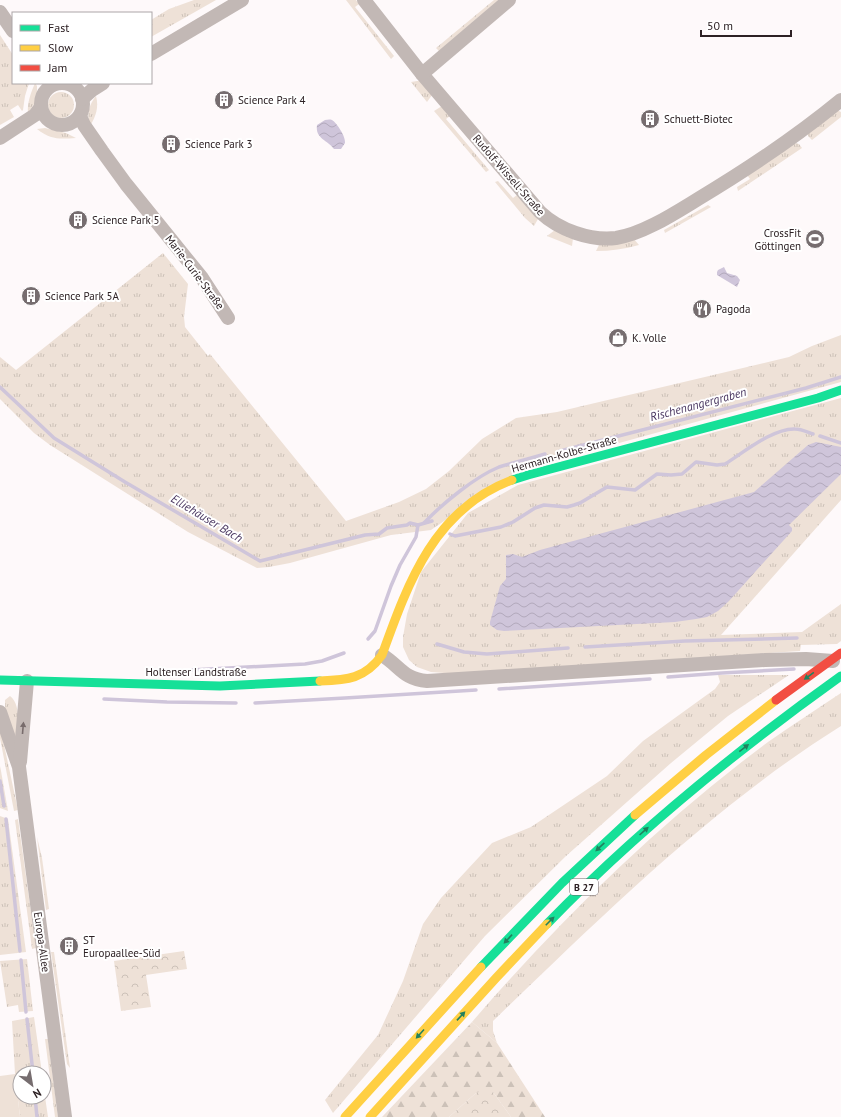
<svg xmlns="http://www.w3.org/2000/svg" width="841" height="1117" viewBox="0 0 841 1117" font-family="'PT Sans',sans-serif">
	<style>
		.grass { fill: url(#grass-tufts) }
		.forest { fill: url(#forest-firs) }
		.park { fill: url(#park-crowns) }
		.garden { fill: #eee1d7 }
		.water { fill: url(#water-waves) }
		.lines { fill: none; stroke-linecap: round; stroke-linejoin: round }
		.stream { stroke: #cfc5da; stroke-width: 3.5 }
		.street { stroke: #c2b8b5; stroke-width: 14 }
		.fast { stroke: #16e098; stroke-width: 9 }
		.slow { stroke: #ffcf43; stroke-width: 9 }
		.jam-bridge { stroke: #f24e42; stroke-width: 9 }
		.oneway { fill: #22805e }
		.oneway2 { fill: #786c6c }
		.labels { text-anchor: middle; dominant-baseline: central; stroke-width: 4; stroke-linejoin: round; paint-order: stroke }
		.shield { fill: #fff; stroke: #6c6466; stroke-width: 1 }
		.shield-label { font-size: 10px; font-weight: bold; fill: #2d2124 }
		.poi-label { font-size: 11px; fill: #2d2124; stroke: #fff; text-anchor: start }
		.street-label { font-size: 11px; fill: #2d2124; stroke: #fff }
		.water-label { font-size: 12px; font-style: italic; fill: #48355f; stroke: #fff }
	</style>
	<defs>
		<pattern id="grass-tufts" width="24" height="20" patternUnits="userSpaceOnUse"><rect width="24" height="20" fill="#eee1d7"/><path d="M3 7l-1-3M5 7V3M7 7l1-3M15 17l-1-3M17 17v-4M19 17l1-3" fill="none" stroke="#ccc1b8"/></pattern>
		<pattern id="forest-firs" width="22" height="20" patternUnits="userSpaceOnUse"><rect width="22" height="20" fill="#eee1d7"/><path d="M5 1l3.5 6h-7zM16 11l3.5 6h-7z" fill="#ccc1b8"/></pattern>
		<pattern id="park-crowns" width="20" height="18" patternUnits="userSpaceOnUse"><rect width="20" height="18" fill="#eee1d7"/><path d="M2 6a3 3 0 1 1 6 0M12 15a3 3 0 1 1 6 0" fill="none" stroke="#ccc1b8"/></pattern>
		<pattern id="water-waves" width="16" height="10" patternUnits="userSpaceOnUse"><rect width="16" height="10" fill="#cfc5da"/><path d="M0 5q4-4 8 0t8 0" fill="none" stroke="#b2a9bb"/></pattern>
	</defs>
	<rect width="100%" height="100%" fill="#fef9fa"/>
	<g class="grass">
		<path d="M194 0H216L151 37V20L169 9Z"/>
		<path d="M346 0H356L359 4 355 7 394 56 391 59Z"/>
		<path d="M494 0H499L439 51 436 48Z"/>
		<path d="M0 35 13 55V83H29L25 96 23 110 22 111 18 105 10 110 14 117 0 125Z"/>
		<path d="M417 81H421L432 95 427 102 411 82Z"/>
		<path d="M35 83 37 86V100L28 113C27 102 31 93 35 83Z"/>
		<circle cx="61" cy="105" r="13"/>
		<path d="M96 96C99 107 96 116 90 126 86 116 89 104 96 96Z"/>
		<path d="M442 106 450 116 446 119 489 170 486 172 434 111Z"/>
		<path d="M837 110 841 112V117L812 140 808 136V133Z"/>
		<path d="M45 128 66 133 76 138C59 139 51 140 37 129Z"/>
		<path d="M795 143 799 144 802 148 738 191 737 187 750 179 747 175Z"/>
		<path d="M498 181 513 198 517 195 538 219 534 226 525 218 495 182Z"/>
		<path d="M708 205 711 207 665 233 664 230Z"/>
		<path d="M555 230 573 238 572 246 547 236Z"/>
		<path d="M633 238 639 245C624 249 611 251 596 251L600 243Z"/>
		<path d="M163 253 188 284 184 317 185 327 208 356 210 354 346 521 399 502 426 489 449 471 482 439 516 418 557 412 789 357 812 346 841 335V382L517 471 431 530 391 535 290 563 269 567 257 568 188 532 50 445 34 433 0 399V357L16 370Z"/>
		<path d="M841 398V500L721 635 802 632 841 604V641L837 644 801 645 800 651 457 674 431 672 417 667 409 660 403 647V637L407 614 421 572 468 513 518 485Z"/>
		<path d="M718 675H789L728 716 671 763 566 856 485 936 333 1113 325 1100 378 1035 403 981 423 924 441 898 492 843 531 827 607 776 643 741 715 689 720 682Z"/>
		<path d="M841 693V726C713 806 602 916 493 1021V1031L497 1043 472 1022C561 919 659 823 768 742 792 725 817 709 841 693Z"/>
		<path d="M10 696C23 706 17 734 17 749L5 712V700Z"/>
		<path d="M0 726 18 810 14 811 0 738Z"/>
		<path d="M0 766 1 771 8 811 0 808Z"/>
		<path d="M0 816 8 819 26 952 0 955Z"/>
		<path d="M18 819 36 948 32 949 15 820Z"/>
		<path d="M37 837 42 858 49 909 46 910Z"/>
		<path d="M51 952H54L70 1068 67 1064Z"/>
		<path d="M27 959 33 1011 19 1012 18 1005 7 1007 0 961Z"/>
		<path d="M34 1017 42 1073H20V1097H44V1090L48 1117H20L15 1074 12 1021Z"/>
		<path d="M45 1039H48L58 1117H55Z"/>
	</g>
	<path class="forest" d="M472 1022 497 1043 545 1117H511L493 1092 476 1093 449 1117H382Z"/>
	<g class="park">
		<path d="M184 951 187 969 146 975 151 1007 121 1011 114 961Z"/>
		<path d="M485 1090 493 1092 511 1117H449L476 1093Z"/>
	</g>
	<path class="garden" d="M15 1074 20 1117H0V1076Z"/>
	<g class="water">
		<path d="M325 120C327 120 329 119 332 120 337 123 346 137 345 143L341 149H334C328 140 315 139 317 125Z"/>
		<path d="M724 267 727 273 737 276 740 280 737 287 717 275V272L718 270Z"/>
		<path d="M816 442 841 447V474L789 525 792 528V531L729 601 718 611 707 617 696 619 675 622 504 631 497 630 490 625V622L500 586 506 579V555L513 554 522 557 540 550 754 492 808 445Z"/>
	</g>
	<g class="lines">
		<g class="stream">
			<path d="M0 387 54 438 125 482 260 561 365 535 379 534 387 528 407 525 410 523 418 525 432 521"/>
			<path d="M820 436 841 443"/>
			<path d="M560 451 806 388 841 377"/>
			<path d="M424 523C443 503 475 477 499 467 514 462 530 459 545 454"/>
			<path d="M450 534 455 536 501 527 513 522 535 508 544 505 567 507 574 505 580 503 607 487 635 490 657 474 671 475 682 474 696 462 717 465 725 464C743 453 773 428 795 429 801 429 807 432 813 434"/>
			<path d="M368 639 375 631 391 586 400 565 416 537 418 525"/>
			<path d="M437 644 464 652 487 654 568 648"/>
			<path d="M585 647 685 641 797 638"/>
			<path d="M191 670 305 664 322 661 344 653"/>
			<path d="M668 677 722 673 794 669"/>
			<path d="M499 689 650 679"/>
			<path d="M104 699 167 702 236 703"/>
			<path d="M255 703 345 698 476 690"/>
			<path d="M0 781 4 806"/>
			<path d="M6 819 20 951"/>
			<path d="M21 960 26 1012"/>
			<path d="M27 1019 33 1073"/>
			<path d="M35 1097 37 1117"/>
		</g>
		<g class="street">
			<path d="M364 0 422 74 540 212C559 230 590 241 616 238 643 234 675 213 698 199 748 169 796 137 841 100"/>
			<path d="M0 12 13 31"/>
			<path d="M151 54 242 0"/>
			<path d="M422 74 509 0"/>
			<circle cx="62" cy="104" r="21"/>
			<path d="M82 99 92 90 103 83"/>
			<path d="M80 116 84 125 102 151 126 184 202 278 228 318"/>
			<path d="M0 138 35 115 41 107"/>
			<path d="M382 655C400 666 403 679 427 681L765 660 806 659 833 661"/>
			<path d="M0 712 19 767 65 1117"/>
			<path d="M20 762 27 681"/>
		</g>
		<g class="fast">
			<path d="M512 480 528 475 818 398 841 390"/>
			<path d="M0 680 220 686 320 681"/>
			<path d="M547 924C637 831 736 751 841 676"/>
			<path d="M481 967 562 883 635 815"/>
		</g>
		<g class="slow">
			<path d="M320 681C347 680 365 679 382 655 408 583 434 509 512 480"/>
			<path d="M635 815 706 755 776 700"/>
			<path d="M345 1117 481 967"/>
			<path d="M370 1117 496 978 547 924"/>
		</g>
		<path class="jam-bridge" d="M776 700 841 653"/>
	</g>
	<defs><path id="oneway-solid" d="M-6-.8H1V-3.2L6.5 0L1 3.2V.8H-6Z"/></defs>
	<g class="oneway">
		<use href="#oneway-solid" transform="translate(809 676) rotate(144)"/>
		<use href="#oneway-solid" transform="translate(744 748) rotate(-38)"/>
		<use href="#oneway-solid" transform="translate(644 831) rotate(-42)"/>
		<use href="#oneway-solid" transform="translate(600 847) rotate(137)"/>
		<use href="#oneway-solid" transform="translate(550 921) rotate(-45)"/>
		<use href="#oneway-solid" transform="translate(508 939) rotate(133)"/>
		<use href="#oneway-solid" transform="translate(461 1016) rotate(-47)"/>
		<use href="#oneway-solid" transform="translate(420 1034) rotate(132)"/>
	</g>
	<use class="oneway2" href="#oneway-solid" transform="translate(23 728) rotate(-85)"/>
	<defs>
		<g id="building-disc" transform="scale(1)"><circle r="9.5" fill="#766d6f" stroke="#fff"/><path d="M-4-6H4V6H1V3H-1V6H-4ZM-2.5-4.3h1.7v1.8h-1.7ZM.8-4.3h1.7v1.8H.8ZM-2.5-1h1.7V.8h-1.7ZM.8-1h1.7V.8H.8Z" fill="#fff"/></g>
		<g id="stadium-disc" transform="scale(1)"><circle r="9.5" fill="#766d6f" stroke="#fff"/><path d="M0-5a6.5 5 0 1 0 0 10a6.5 5 0 1 0 0-10ZM-3.5-1.8h7v3.6h-7Z" fill="#fff"/></g>
		<g id="restaurant-disc" transform="scale(1)"><circle r="9.5" fill="#766d6f" stroke="#fff"/><path d="M-5-6h1v4h1v-4h1v4h1v-4h1v5L-1.5 .5V6h-2V.5L-5-1ZM5-6V6H3V1.5H1.5Q1.5-4 5-6Z" fill="#fff"/></g>
		<g id="shop-disc" transform="scale(1)"><circle r="9.5" fill="#766d6f" stroke="#fff"/><path d="M-5-2.5h2.3a2.7 3.5 0 0 1 5.4 0H5L5.5 6h-11ZM-1.5-2.5h3a1.5 2.3 0 0 0-3 0Z" fill="#fff"/></g>
	</defs>
	<g fill-rule="evenodd">
		<use href="#building-disc" x="224" y="100"/>
		<use href="#building-disc" x="650" y="119"/>
		<use href="#building-disc" x="171" y="144"/>
		<use href="#building-disc" x="78" y="220"/>
		<use href="#stadium-disc" x="815" y="239"/>
		<use href="#building-disc" x="31" y="296"/>
		<use href="#restaurant-disc" x="702" y="309"/>
		<use href="#shop-disc" x="618" y="338"/>
		<use href="#building-disc" x="69" y="946"/>
	</g>
	<g class="labels">
		<rect class="shield" x="570" y="879" width="28" height="16" rx="3"/>
		<g class="shield-label">
			<text x="584" y="887">B 27</text>
		</g>
		<g class="poi-label">
			<text x="238" y="100">Science Park 4</text>
			<text x="664" y="119">Schuett-Biotec</text>
			<text x="185" y="144">Science Park 3</text>
			<text x="92" y="220">Science Park 5</text>
			<text x="801" y="233" text-anchor="end">CrossFit<tspan x="801" dy="13">Göttingen</tspan></text>
			<text x="45" y="296">Science Park 5A</text>
			<text x="716" y="309">Pagoda</text>
			<text x="632" y="338">K. Volle</text>
			<text x="83" y="940">ST<tspan x="83" dy="13">Europaallee-Süd</tspan></text>
		</g>
		<g class="street-label">
			<text transform="translate(509 175) rotate(49)">Rudolf-Wissell-Straße</text>
			<text transform="translate(195 272) rotate(53)">Marie-Curie-Straße</text>
			<text transform="translate(564 454) rotate(-16)">Hermann-Kolbe-Straße</text>
			<text x="196" y="672">Holtenser Landstraße</text>
			<text transform="translate(42 942) rotate(82)">Europa-Allee</text>
		</g>
		<g class="water-label">
			<text transform="translate(698 404) rotate(-15)">Rischenangergraben</text>
			<text transform="translate(207 518) rotate(31)">Elliehäuser Bach</text>
		</g>
	</g>
	<rect x="12" y="12" width="140" height="72" fill="#ffffff" stroke="#aba6a7"/>
	<rect x="20" y="25" width="20" height="6" fill="#16e098" stroke="#aba6a7"/>
	<text x="48" y="32" font-size="12" fill="#2d2124">Fast</text>
	<rect x="20" y="45" width="20" height="6" fill="#ffcf43" stroke="#aba6a7"/>
	<text x="48" y="52" font-size="12" fill="#2d2124">Slow</text>
	<rect x="20" y="65" width="20" height="6" fill="#f24e42" stroke="#aba6a7"/>
	<text x="48" y="72" font-size="12" fill="#2d2124">Jam</text>
	<g transform="translate(32 1085) rotate(149)"><circle r="19" fill="#ffffff" stroke="#aba6a7"/>
	<path d="M0-3L7 15L0 10L-7 15Z" fill="#766d6f"/>
	<text y="-6" font-size="11" font-weight="bold" text-anchor="middle" fill="#2d2124">N</text>
	</g>
	<path d="M701 30v6h90v-6" fill="none" stroke="#2d2124" stroke-width="2"/>
	<text x="707" y="30" font-size="12" fill="#2d2124" stroke="#ffffff" stroke-width="3" paint-order="stroke">50 m</text>
</svg>
